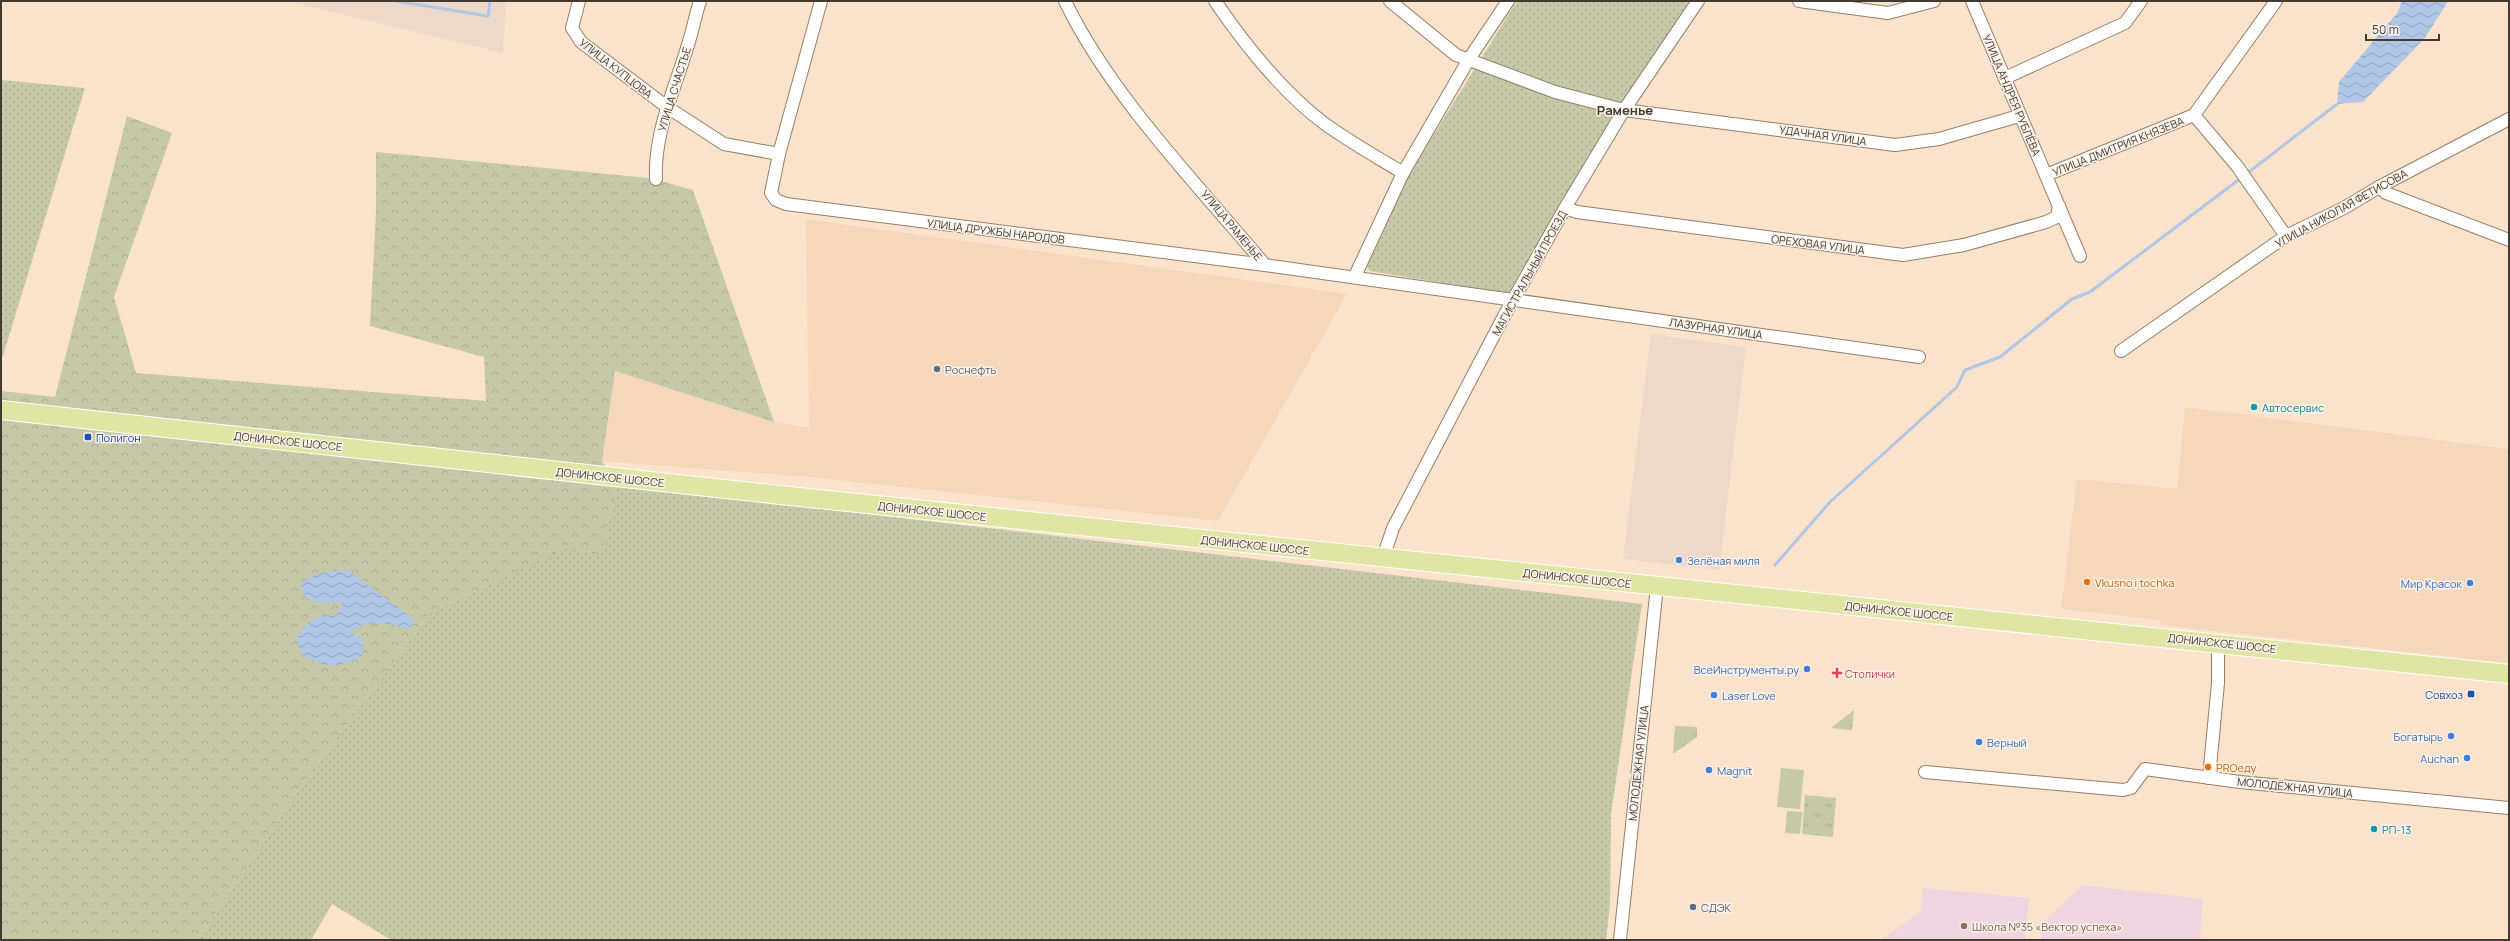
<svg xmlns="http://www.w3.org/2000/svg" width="2510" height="941" viewBox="0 0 2510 941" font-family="Manrope,sans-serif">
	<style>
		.built { fill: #f5d8bb }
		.industrial { fill: #edd9ca }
		.education { fill: #eed5df }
		.grass { fill: url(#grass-dots) }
		.forest { fill: url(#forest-crowns) }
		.park { fill: url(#park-tufts) }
		.pitch { fill: #c5c9a7 }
		.water { fill: url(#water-waves) }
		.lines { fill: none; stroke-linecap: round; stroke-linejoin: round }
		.stream { stroke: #b1c7e8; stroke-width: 3 }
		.street-casing { stroke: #957f6a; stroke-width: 14 }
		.primary-casing { stroke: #fff; stroke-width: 20 }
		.street { stroke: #fff; stroke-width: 12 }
		.primary { stroke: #dfe6a3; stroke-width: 18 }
		.service-dot { fill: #5c6f8a; stroke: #fcf2e9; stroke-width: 1.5 }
		.culture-dot { fill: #0f9aa8; stroke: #fcf2e9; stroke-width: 1.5 }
		.transit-dot { fill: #1a4fb4; stroke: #fcf2e9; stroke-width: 1.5 }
		.shop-dot { fill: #3f7fe0; stroke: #fcf2e9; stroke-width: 1.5 }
		.food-dot { fill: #e8710a; stroke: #fcf2e9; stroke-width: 1.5 }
		.health-dot { fill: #e0444e; stroke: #fcf2e9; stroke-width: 1.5 }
		.education-dot { fill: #8d6e63; stroke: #fcf2e9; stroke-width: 1.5 }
		.labels { text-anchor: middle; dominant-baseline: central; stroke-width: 3; stroke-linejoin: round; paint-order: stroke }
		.street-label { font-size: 11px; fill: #433a31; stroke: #fcf2e9 }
		.service-label { font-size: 11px; fill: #4e5e75; stroke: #fcf2e9; text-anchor: start }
		.culture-label { font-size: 11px; fill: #0d838f; stroke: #fcf2e9; text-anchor: start }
		.transit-label { font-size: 11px; fill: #164399; stroke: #fcf2e9; text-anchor: start }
		.shop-label { font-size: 11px; fill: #366cbe; stroke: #fcf2e9; text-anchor: start }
		.food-label { font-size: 11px; fill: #c56008; stroke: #fcf2e9; text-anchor: start }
		.health-label { font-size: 11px; fill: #be3a42; stroke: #fcf2e9; text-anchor: start }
		.education-label { font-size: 11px; fill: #785e54; stroke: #fcf2e9; text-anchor: start }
		.quarter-label { font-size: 13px; font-weight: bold; fill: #433a31; stroke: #fcf2e9 }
	</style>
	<defs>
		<pattern id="grass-dots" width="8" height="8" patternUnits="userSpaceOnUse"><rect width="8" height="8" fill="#c5c9a7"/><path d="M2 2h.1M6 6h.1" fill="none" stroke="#aaad90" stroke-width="1.8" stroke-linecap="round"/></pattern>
		<pattern id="forest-crowns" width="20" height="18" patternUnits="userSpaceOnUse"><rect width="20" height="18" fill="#c5c9a7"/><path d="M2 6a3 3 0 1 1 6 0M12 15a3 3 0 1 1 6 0" fill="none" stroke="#aaad90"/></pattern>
		<pattern id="park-tufts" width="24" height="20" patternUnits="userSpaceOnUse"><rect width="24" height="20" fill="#c5c9a7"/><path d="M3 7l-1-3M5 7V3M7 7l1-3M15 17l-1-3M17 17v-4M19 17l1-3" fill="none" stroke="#aaad90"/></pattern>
		<pattern id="water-waves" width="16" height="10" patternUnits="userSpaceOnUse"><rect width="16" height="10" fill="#b1c7e8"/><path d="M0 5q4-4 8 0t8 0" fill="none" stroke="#92a3bd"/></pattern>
	</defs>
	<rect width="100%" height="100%" fill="#fae2cb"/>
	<g class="built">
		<path d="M806 219 1347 294 1218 521 809 477 602 461 615 371 774 422 809 428Z"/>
		<path d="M2185 407 2509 449V663L2160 625V620L2061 609 2077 479 2177 489Z"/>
	</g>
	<g class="industrial">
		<path d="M287 1H506L503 53Z"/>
		<path d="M1651 334 1746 347 1719 570 1623 559Z"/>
	</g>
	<g class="education">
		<path d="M2083 885 2203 899 2200 940H2041L2042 923Z"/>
		<path d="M1923 888 2029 898 2025 940H1881L1921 911Z"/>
	</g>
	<g class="grass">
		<path d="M1517 1H1689L1509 294 1370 271 1364 263 1406 179Z"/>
		<path d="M1 80 85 88 1 362Z"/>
		<path d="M617 485 1642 604 1611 814 1610 905 1606 940H391L332 904 311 940H198L304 781 430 613 567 546 601 555Z"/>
	</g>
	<path class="forest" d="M127 116 172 133 114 297 136 373 486 401 484 357 370 326 376 212V152L649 178 693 190 774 422 615 371 602 461 617 485 601 556 567 547 430 613 304 781 198 940H1V391L55 397Z"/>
	<g class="park">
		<path d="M1854 710 1852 730 1831 728Z"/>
		<path d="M1675 726 1697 727V737L1673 754Z"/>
		<path d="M1805 795 1836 798 1833 837 1802 834Z"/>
	</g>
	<g class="pitch">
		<path d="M1781 768 1804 770 1800 809 1777 807Z"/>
		<path d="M1787 811 1802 812 1800 834 1785 833Z"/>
	</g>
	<g class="water">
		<path d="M2402 1H2448L2425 38 2363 102 2337 104 2339 82 2397 13Z"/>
		<path d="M348 570 414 620 410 629C387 623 372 618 351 632L364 640 362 656C335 669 329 668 303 656L296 639C308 620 315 616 336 615L343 602 319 603 306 598 300 584C313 572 331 571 348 570Z"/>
	</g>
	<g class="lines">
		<g class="stream">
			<path d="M395 1 488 16 490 1"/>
			<path d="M2245 175 2337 104"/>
			<path d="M1775 565 1830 502 1957 387 1965 370 2000 357 2072 299 2090 292 2241 178"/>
		</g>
		<g class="street-casing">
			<g id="street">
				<path d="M579 1 572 28 581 42 667 107 724 144 779 154 771 193 776 200 786 204 1265 265"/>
				<path d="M1065 1C1110 95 1198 185 1265 265L1919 357"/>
				<path d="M1215 1C1245 45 1282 92 1325 124 1350 142 1377 157 1403 173"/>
				<path d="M1390 1 1456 55 1555 92 1624 110 1895 145 1939 139 2019 116"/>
				<path d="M1799 1 1888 13 1934 1"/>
				<path d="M1972 1 2080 256"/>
				<path d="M2005 78 2125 23 2141 1"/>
				<path d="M2194 115 2237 166 2286 236"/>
				<path d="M779 154 821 1"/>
				<path d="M2046 175 2194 115 2276 1"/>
				<path d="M656 179C654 133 674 91 687 48 692 33 695 17 700 1"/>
				<path d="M2379 187 2386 193 2509 240"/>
				<path d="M1565 208 1577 212 1903 255 1964 245 2046 222 2057 217 2059 206"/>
				<path d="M1355 276 1403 173 1469 59 1508 1"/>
				<path d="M2121 351 2286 236 2344 208 2379 187 2509 119"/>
				<path d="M1383 558 1393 528 1504 316 1565 208 1624 110 1698 1"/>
				<path d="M1925 772 2123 790 2131 788 2145 769 2240 782 2509 808"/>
				<path d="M2209 778 2218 683V643"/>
				<path d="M1620 940 1657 586"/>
			</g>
		</g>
		<g class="primary-casing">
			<path id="primary" d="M1 410 780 495 2509 674"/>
		</g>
		<use href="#street" class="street"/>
		<use href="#primary" class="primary"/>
	</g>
	<g class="service-dot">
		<circle cx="937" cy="369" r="4"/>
		<circle cx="1693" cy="907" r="4"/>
	</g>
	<g class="culture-dot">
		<circle cx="2254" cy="407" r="4"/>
		<circle cx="2374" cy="829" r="4"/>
	</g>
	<g class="transit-dot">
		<rect x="84" y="433" width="8" height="8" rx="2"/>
		<rect x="2467" y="690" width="8" height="8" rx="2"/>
	</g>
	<g class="shop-dot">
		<circle cx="1679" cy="560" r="4"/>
		<circle cx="2470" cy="583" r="4"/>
		<circle cx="1807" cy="669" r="4"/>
		<circle cx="1714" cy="695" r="4"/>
		<circle cx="2451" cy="736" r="4"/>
		<circle cx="1979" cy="742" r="4"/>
		<circle cx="2467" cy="758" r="4"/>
		<circle cx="1709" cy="770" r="4"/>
	</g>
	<g class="food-dot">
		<circle cx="2087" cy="582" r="4"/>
		<circle cx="2208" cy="767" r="4"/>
	</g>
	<path class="health-dot" d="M1835 667h4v4h4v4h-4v4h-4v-4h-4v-4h4z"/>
	<circle class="education-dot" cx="1964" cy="926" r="4"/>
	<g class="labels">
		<g class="street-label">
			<text transform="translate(616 68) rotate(38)">УЛИЦА КУПЦОВА</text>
			<text transform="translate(674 89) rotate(-73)">УЛИЦА СЧАСТЬЕ</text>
			<text transform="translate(2012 95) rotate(67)">УЛИЦА АНДРЕЯ РУБЛЁВА</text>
			<text transform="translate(1823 135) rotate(8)">УДАЧНАЯ УЛИЦА</text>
			<text transform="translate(2118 146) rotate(-22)">УЛИЦА ДМИТРИЯ КНЯЗЕВА</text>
			<text transform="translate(2341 208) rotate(-29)">УЛИЦА НИКОЛАЯ ФЕТИСОВА</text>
			<text transform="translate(1232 225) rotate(50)">УЛИЦА РАМЕНЬЕ</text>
			<text transform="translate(996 231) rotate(7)">УЛИЦА ДРУЖБЫ НАРОДОВ</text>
			<text transform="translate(1818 244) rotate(7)">ОРЕХОВАЯ УЛИЦА</text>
			<text transform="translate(1529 273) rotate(-61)">МАГИСТРАЛЬНЫЙ ПРОЕЗД</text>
			<text transform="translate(1716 328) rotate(8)">ЛАЗУРНАЯ УЛИЦА</text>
			<text transform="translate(288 441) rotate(6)">ДОНИНСКОЕ ШОССЕ</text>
			<text transform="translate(610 477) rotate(6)">ДОНИНСКОЕ ШОССЕ</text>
			<text transform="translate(932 511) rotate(6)">ДОНИНСКОЕ ШОССЕ</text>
			<text transform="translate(1255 545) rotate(6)">ДОНИНСКОЕ ШОССЕ</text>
			<text transform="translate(1577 578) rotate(6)">ДОНИНСКОЕ ШОССЕ</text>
			<text transform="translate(1899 611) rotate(6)">ДОНИНСКОЕ ШОССЕ</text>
			<text transform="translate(2222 643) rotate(6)">ДОНИНСКОЕ ШОССЕ</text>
			<text transform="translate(1638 763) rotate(-84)">МОЛОДЁЖНАЯ УЛИЦА</text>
			<text transform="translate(2295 787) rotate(6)">МОЛОДЁЖНАЯ УЛИЦА</text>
		</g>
		<g class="service-label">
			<text x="945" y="369">Роснефть</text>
			<text x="1701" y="907">СДЭК</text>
		</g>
		<g class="culture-label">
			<text x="2262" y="407">Автосервис</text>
			<text x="2382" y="829">РП-13</text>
		</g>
		<g class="transit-label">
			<text x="96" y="437">Полигон</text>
			<text x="2463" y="694" text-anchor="end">Совхоз</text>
		</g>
		<g class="shop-label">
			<text x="1687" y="560">Зелёная миля</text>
			<text x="2462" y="583" text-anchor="end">Мир Красок</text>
			<text x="1799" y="669" text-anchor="end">ВсеИнструменты.ру</text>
			<text x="1722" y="695">Laser Love</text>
			<text x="2443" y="736" text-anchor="end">Богатырь</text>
			<text x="1987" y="742">Верный</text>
			<text x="2459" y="758" text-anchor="end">Auchan</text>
			<text x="1717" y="770">Magnit</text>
		</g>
		<g class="food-label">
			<text x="2095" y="582">Vkusno i tochka</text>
			<text x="2216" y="767">PROеду</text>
		</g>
		<g class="health-label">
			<text x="1845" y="673">Столички</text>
		</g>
		<g class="education-label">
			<text x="1972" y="926">Школа №35 «Вектор успеха»</text>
		</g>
		<g class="quarter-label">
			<text x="1625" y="110">Раменье</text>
		</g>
	</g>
	<rect width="2510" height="941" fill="none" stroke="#433a31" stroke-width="4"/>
	<path d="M2366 34v6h73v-6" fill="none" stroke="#433a31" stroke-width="2"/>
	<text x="2372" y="34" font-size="12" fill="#433a31" stroke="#fcf2e9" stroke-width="3" paint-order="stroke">50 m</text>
</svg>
